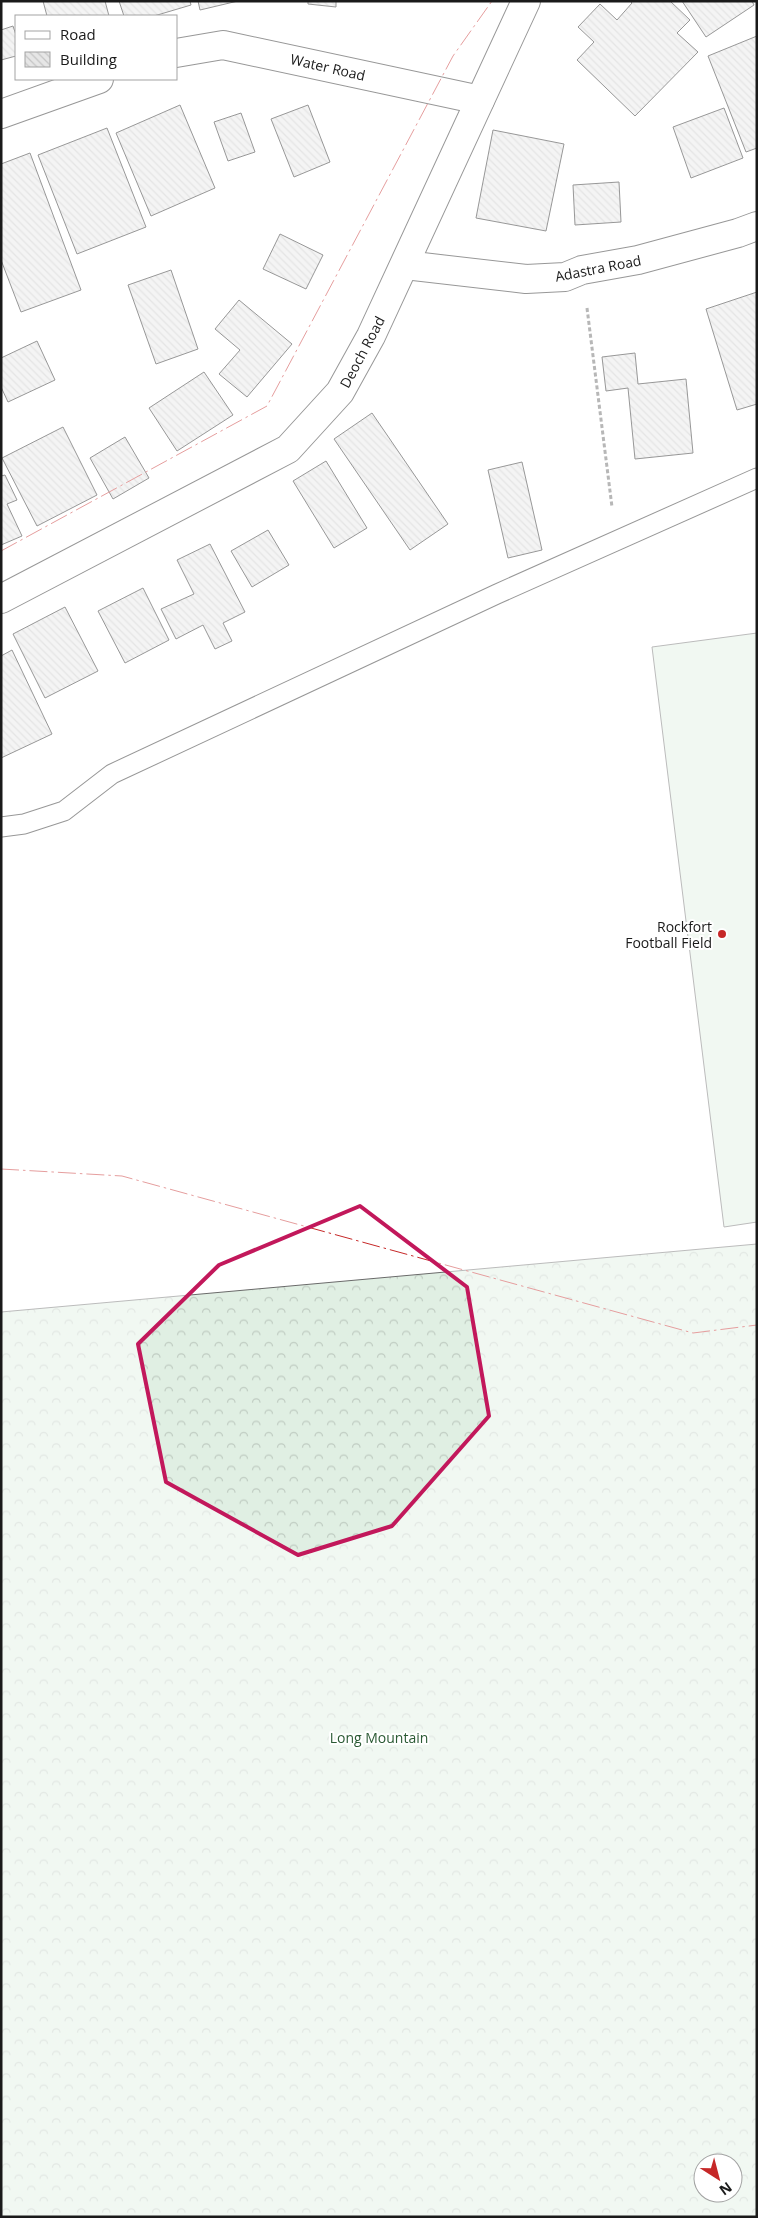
<svg xmlns="http://www.w3.org/2000/svg" width="758" height="2218" viewBox="0 0 758 2218" font-family="'Open Sans',sans-serif">
	<style>
		.grass { fill: #e0efe3; stroke: #6a6a6a }
		.forest { fill: url(#forest-crowns); stroke: #6a6a6a; fill-rule: evenodd }
		.building { fill: url(#building-back-hatch); stroke: #1a1a1a }
		.lines { fill: none; stroke-linecap: round; stroke-linejoin: round }
		.lane-casing { stroke: #1a1a1a; stroke-width: 21 }
		.street-casing { stroke: #1a1a1a; stroke-width: 30 }
		.path { stroke: #5f5f5f; stroke-width: 3; stroke-dasharray: 4 2.5; stroke-linecap: butt }
		.lane { stroke: #fff; stroke-width: 19 }
		.street { stroke: #fff; stroke-width: 28 }
		.power { stroke: #c62828; stroke-width: 1; stroke-dasharray: 18 4 2.5 4; stroke-linecap: butt }
		.marked { fill: none; stroke: #c2185b; stroke-width: 4; stroke-linejoin: round }
		.poi-dot { fill: #c62828; stroke: #fff; stroke-width: 2 }
		.labels { text-anchor: middle; dominant-baseline: central; stroke-width: 4; stroke-linejoin: round; paint-order: stroke }
		.street-label { font-size: 14px; fill: #1a1a1a; stroke: #fff }
		.poi-label { font-size: 14px; fill: #1a1a1a; stroke: #fff; text-anchor: end }
		.park-label { font-size: 14px; fill: #2b5a34; stroke: #fff }
	</style>
	<defs>
		<pattern id="forest-crowns" width="20" height="18" patternUnits="userSpaceOnUse" patternTransform="scale(1.25)"><rect width="20" height="18" fill="#e0efe3"/><path d="M2 6a3 3 0 1 1 6 0M12 15a3 3 0 1 1 6 0" fill="none" stroke="#c0ccc2"/></pattern>
		<pattern id="building-back-hatch" width="6" height="6" patternUnits="userSpaceOnUse" patternTransform="scale(1.25)"><rect width="6" height="6" fill="#e6e6e6"/><path d="M-1 5l2 2M0 0l6 6M5-1l2 2" fill="none" stroke="#c5c5c5"/></pattern>
	</defs>
	<rect width="100%" height="100%" fill="#fff"/>
	<path class="grass" d="M757 633V1222L724 1227 652 647Z"/>
	<path class="forest" d="M757 1244V2217H1V1312ZM703 2163H733V2193H703Z"/>
	<g class="building">
		<path d="M43 1H105L109 16H47Z"/>
		<path d="M119 1H190L191 5 154 16H124Z"/>
		<path d="M198 1H238L200 10Z"/>
		<path d="M308 1H336V7L308 4Z"/>
		<path d="M630 1H670L690 20 677 33 698 52 635 116 577 60 594 42 578 27 600 4 617 20 632 3Z"/>
		<path d="M682 1H752L754 5 706 37Z"/>
		<path d="M13 26 16 35V56L1 60V30Z"/>
		<path d="M757 36V148L746 152 708 56Z"/>
		<path d="M180 105 215 188 151 216 116 133Z"/>
		<path d="M308 105 330 162 294 177 271 119Z"/>
		<path d="M724 108 743 158 691 178 673 127Z"/>
		<path d="M241 113 255 152 228 161 214 122Z"/>
		<path d="M107 128 146 227 77 254 38 155Z"/>
		<path d="M493 130 564 144 546 231 476 218Z"/>
		<path d="M30 153 81 290 21 312 1 260V164Z"/>
		<path d="M619 182 621 222 575 225 573 185Z"/>
		<path d="M280 234 323 255 306 289 263 269Z"/>
		<path d="M171 270 198 349 156 364 128 285Z"/>
		<path d="M757 292V404L737 410 706 309Z"/>
		<path d="M239 300 292 344 247 397 219 374 240 350 215 329Z"/>
		<path d="M37 341 55 380 8 402 1 387V358Z"/>
		<path d="M635 353 638 384 686 379 693 453 635 459 628 388 606 391 602 357Z"/>
		<path d="M204 372 233 415 177 451 149 408Z"/>
		<path d="M372 413 448 524 410 550 334 439Z"/>
		<path d="M63 427 97 495 37 526 2 458Z"/>
		<path d="M125 437 149 478 113 499 90 458Z"/>
		<path d="M326 461 367 528 334 548 293 481Z"/>
		<path d="M522 462 542 550 508 558 488 470Z"/>
		<path d="M5 475 17 500 7 504 22 536 1 545V476Z"/>
		<path d="M268 530 289 565 252 587 231 551Z"/>
		<path d="M210 544 245 612 223 623 232 641 215 649 203 625 176 639 161 609 194 594 177 560Z"/>
		<path d="M143 588 169 640 125 663 98 611Z"/>
		<path d="M65 607 98 671 45 698 13 634Z"/>
		<path d="M12 650 52 734 1 758V656Z"/>
	</g>
	<g class="lines">
		<g class="lane-casing">
			<path id="lane" d="M1 827 24 824 64 811 112 774 497 594 757 478"/>
		</g>
		<g class="street-casing">
			<g id="street">
				<path d="M176 53 223 45 480 100"/>
				<path d="M1 114 99 79"/>
				<path d="M405 265 526 279 565 277 582 270 638 260 738 233 757 226"/>
				<path d="M1 599 288 449 340 392 371 336 526 1"/>
			</g>
		</g>
		<path class="path" d="M587 308 612 507"/>
		<use href="#lane" class="lane"/>
		<use href="#street" class="street"/>
		<g class="power">
			<path d="M1 551 267 406 453 56 492 1"/>
			<path d="M1 1169 122 1176 693 1333 757 1325"/>
		</g>
	</g>
	<path d="M0 0H758V2218H0ZM360 1206 467 1287 489 1416 392 1526 298 1555 166 1482 138 1344 219 1265Z" fill="#fff" fill-opacity=".55" fill-rule="evenodd"/>
	<path class="marked" d="M360 1206 467 1287 489 1416 392 1526 298 1555 166 1482 138 1344 219 1265Z"/>
	<circle class="poi-dot" cx="722" cy="934" r="5"/>
	<g class="labels">
		<g class="street-label">
			<text transform="translate(328 67) rotate(13)">Water Road</text>
			<text transform="translate(598 268) rotate(-11)">Adastra Road</text>
			<text transform="translate(362 352) rotate(-62)">Deoch Road</text>
		</g>
		<g class="poi-label">
			<text x="712" y="926">Rockfort<tspan x="712" dy="16">Football Field</tspan></text>
		</g>
		<g class="park-label">
			<text x="379" y="1737">Long Mountain</text>
		</g>
	</g>
	<rect width="758" height="2218" fill="none" stroke="#1a1a1a" stroke-width="5"/>
	<rect x="15" y="15" width="162" height="65" fill="#ffffff" stroke="#a3a3a3"/>
	<rect x="25" y="31" width="25" height="8" fill="#ffffff" stroke="#a3a3a3"/>
	<text x="60" y="40" font-size="15" fill="#1a1a1a">Road</text>
	<rect x="25" y="52" width="25" height="15" fill="url(#building-back-hatch)" stroke="#a3a3a3"/>
	<text x="60" y="65" font-size="15" fill="#1a1a1a">Building</text>
	<g transform="translate(718 2178) rotate(144)"><circle r="24" fill="#ffffff" stroke="#a3a3a3"/>
	<path d="M0-4L9 19L0 12L-9 19Z" fill="#c62828"/>
	<text y="-8" font-size="14" font-weight="bold" text-anchor="middle" fill="#1a1a1a">N</text>
	</g>
</svg>
